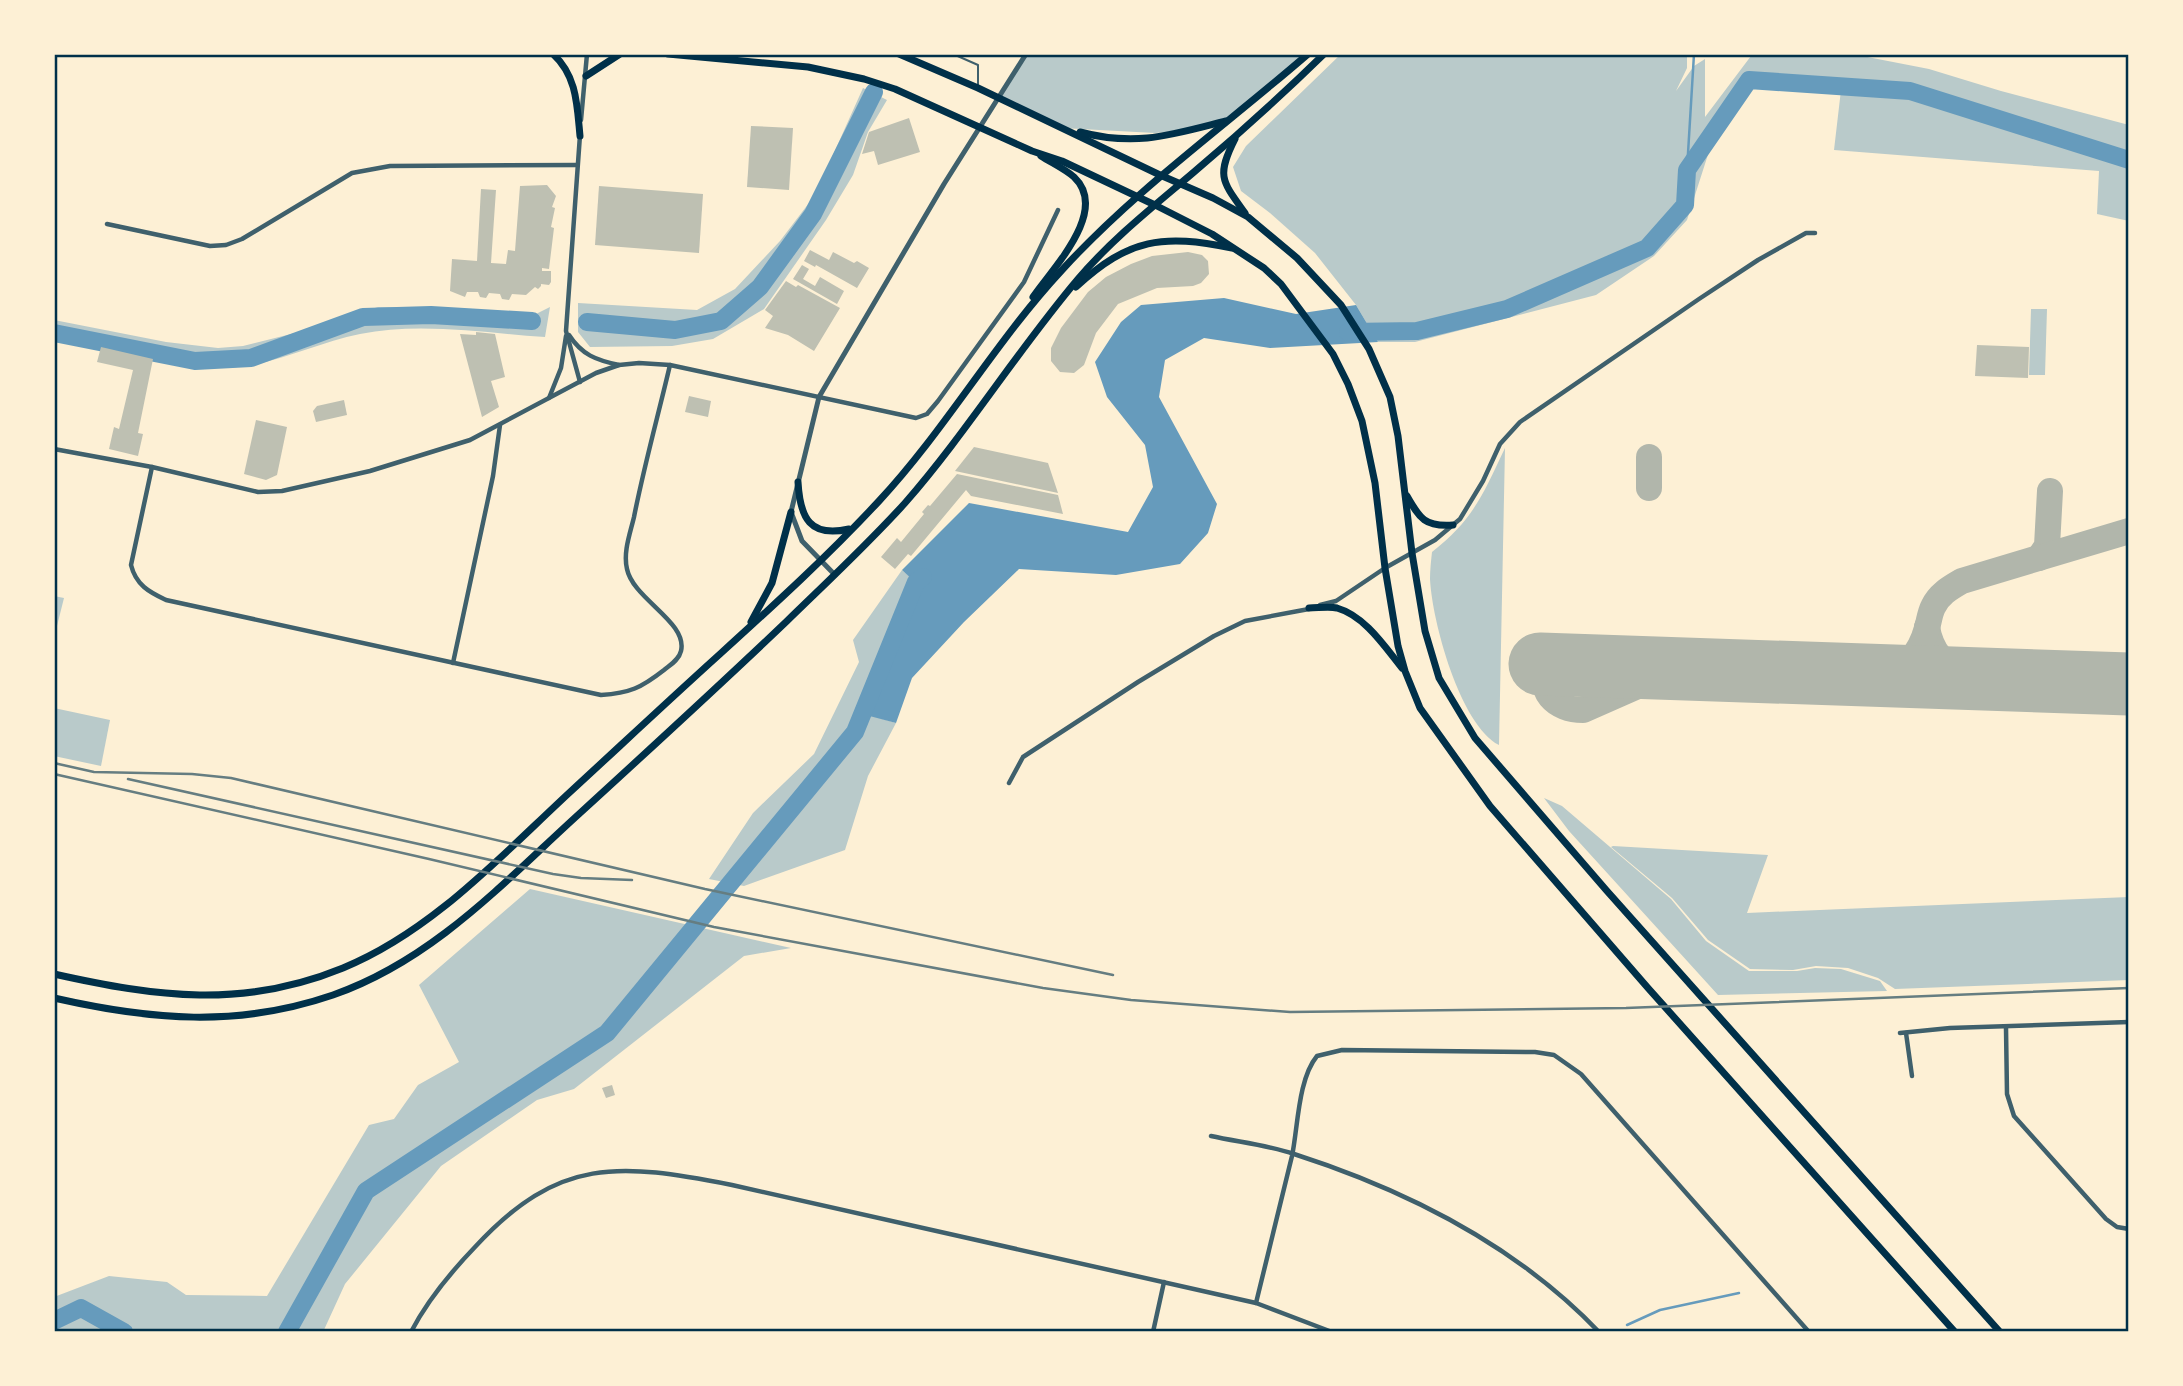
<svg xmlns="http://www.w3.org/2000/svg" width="2183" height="1386" viewBox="0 0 2183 1386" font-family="'IBM Plex Serif',serif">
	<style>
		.green { fill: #b9caca }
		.water { fill: #669bbc }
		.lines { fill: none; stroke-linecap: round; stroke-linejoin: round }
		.stream { stroke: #669bbc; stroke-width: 2.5 }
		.river { stroke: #669bbc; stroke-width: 18 }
		.taxiway { stroke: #b1b6ab; stroke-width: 26 }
		.runway { stroke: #b1b6ab; stroke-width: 63 }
		.building { fill: #bec0b2 }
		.service { stroke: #3f606c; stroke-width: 2 }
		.minor { stroke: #3f606c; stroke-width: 4.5 }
		.tertiary { stroke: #3f606c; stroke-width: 5 }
		.primary { stroke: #003049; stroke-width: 7 }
		.rail { stroke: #657d81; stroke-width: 2.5 }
		.neatline { fill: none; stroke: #003049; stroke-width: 2.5 }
	</style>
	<rect width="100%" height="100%" fill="#fdf0d5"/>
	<g class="green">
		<path d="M1026 54H1308L1230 120 1190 130 1155 133 1062 128 998 99Z"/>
		<path d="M1341 54H1687V68L1676 91 1694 66 1705 59V117L1751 56 1852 54 1929 69 2001 91 2129 125V221L2097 214 2099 171 1834 150 1841 90 1753 82 1729 112 1713 139 1687 220 1654 256 1596 295 1415 342H1378L1356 305 1315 253 1270 213 1241 191 1233 167 1246 146Z"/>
		<path d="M863 88 887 100 868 132 853 175 826 220 764 309 713 339 672 346 590 347 578 332V303L697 310 735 289 780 241 815 195Z"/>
		<path d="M378 307H416L534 315 550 307 545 337C484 333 420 322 360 334 315 343 273 366 226 368 167 370 113 341 54 340V320L166 342 218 348 243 346 303 331Z"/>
		<path d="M2031 309H2047L2045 375H2029Z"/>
		<path d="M1505 448 1499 745C1460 725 1432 621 1430 579 1430 570 1431 561 1432 552 1474 519 1483 494 1505 448Z"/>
		<path d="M902 570 916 582 863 713 896 723 868 776 845 850 744 886 709 879 753 813 814 754 859 662 853 640Z"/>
		<path d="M54 596 64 598 54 638Z"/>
		<path d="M54 708 110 720 101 766 54 756Z"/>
		<path d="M1544 798 1562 806 1671 899 1706 941 1749 971H1797L1815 968 1841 969 1880 981 1887 991 1718 995 1569 831Z"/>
		<path d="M1613 846 1768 855 1747 913 2129 897V980L1895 989 1878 978 1848 968 1816 966 1793 970 1750 969 1708 940 1672 898 1611 847Z"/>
		<path d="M530 889 791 948 744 956 574 1089 537 1100 441 1166 345 1284 323 1332H54V1297L109 1276 167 1282 186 1295 267 1296 369 1125 394 1119 418 1085 459 1062 419 985Z"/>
	</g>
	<path class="water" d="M1224 298 1296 314 1356 305 1378 342 1270 348 1204 338 1165 360 1159 397 1217 504 1208 533 1180 564 1116 575 1019 569 964 622 912 678 896 723 862 714 915 582 902 570 969 503 1128 532 1153 487 1145 445 1107 397 1095 362 1121 322 1141 305Z"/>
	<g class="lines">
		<g class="stream">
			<path d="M1687 170 1694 54"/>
			<path d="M1627 1325 1660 1310 1739 1293"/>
		</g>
		<g class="river">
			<path d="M587 322 675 330 721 321 760 287 813 214 874 92"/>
			<path d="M1348 332 1417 331 1507 309 1647 248 1685 205 1687 170 1749 80 1910 91 2129 160"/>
			<path d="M54 333 195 361 251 358 363 317 431 315 532 321"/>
			<path d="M54 1321 81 1308 124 1332"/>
			<path d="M287 1332 366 1191 607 1033 855 732 916 582 923 577"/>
		</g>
		<g class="taxiway">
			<path d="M1649 488V457"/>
			<path d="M2039 558 2047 546 2050 491"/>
			<path d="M1927 627C1931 653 1945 666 1968 678"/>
			<path d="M1552 664C1534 691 1556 710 1583 710L1676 669"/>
			<path d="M1878 675C1907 668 1919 656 1927 628 1929 621 1930 613 1933 607 1939 594 1950 588 1962 581L2129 531"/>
		</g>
		<path class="runway" d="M1540 664 2129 684"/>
	</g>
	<g class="building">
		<path d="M909 118 920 152 878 165 874 151 862 154 869 132Z"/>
		<path d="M751 126 793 128 789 190 747 187Z"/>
		<path d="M547 185 556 196 552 207 555 208 551 227 554 228 549 269 542 268V271H551V282L549 285 541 284V286L538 289 535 287 526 295 512 294 509 300 502 299 500 294 489 293 486 298 480 297 478 292H467L465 297 450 291 452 259 477 261 481 189 496 190 491 263 506 264 508 250 515 251 520 186Z"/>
		<path d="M599 186 703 194 699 253 595 245Z"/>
		<path d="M810 250 829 260 833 252 854 263 857 261 869 268 857 288 816 265 815 267 804 261Z"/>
		<path d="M1188 252 1202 255 1208 261 1209 274 1201 283 1193 286 1157 288 1118 304 1096 333 1084 365 1074 373 1060 372 1051 361V348L1061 328 1088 292 1106 277 1131 264 1152 256Z"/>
		<path d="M802 265 809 269 803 279 815 286 820 277 844 291 837 304 793 279Z"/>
		<path d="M786 281 796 287 798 285 840 308 814 351 788 335 765 328 773 316 765 310Z"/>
		<path d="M476 332 495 334 505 377 491 381 499 407 482 417 460 334 476 335Z"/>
		<path d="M1977 345 2029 347 2028 378 1975 376Z"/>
		<path d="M101 347 153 359 138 433 143 434 138 456 109 449 114 427 119 429 133 370 97 362Z"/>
		<path d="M689 396 711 401 708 417 685 412Z"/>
		<path d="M344 400 347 415 316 422 313 411 317 406Z"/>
		<path d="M256 420 287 427 277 475 266 480 244 474Z"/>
		<path d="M974 447 1048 463 1058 493 955 471Z"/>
		<path d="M957 474 1058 495 1063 514 971 496 966 490 911 556 908 554 895 569 881 557 897 538 901 542 924 514 922 512 928 505 930 506Z"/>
		<path d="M612 1085 615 1095 606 1098 602 1088Z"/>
	</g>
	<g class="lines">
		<path class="service" d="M953 54 978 65V85"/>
		<g class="minor">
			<path d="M581 120 587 54"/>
			<path d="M580 135 566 331 580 382"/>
			<path d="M107 224 210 246 226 245 242 239 352 173 390 166 577 165"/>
			<path d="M569 335C582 355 596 360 619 365"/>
			<path d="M549 398 561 368 566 336"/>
			<path d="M54 449 152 467 258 492 282 491 370 471 470 440 596 373 619 365 639 363 670 365 916 418 927 414 938 401 1024 282 1058 210"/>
			<path d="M152 467 131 565C136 585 149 592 166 600L601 695C630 693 641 688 664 670 670 665 679 660 681 651 688 622 633 599 627 569 623 552 630 534 634 517 644 466 658 416 670 365"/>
			<path d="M1320 605 1336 601 1385 568 1435 540 1460 519 1483 481 1500 444 1520 422 1699 299 1758 260 1806 233H1815"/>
			<path d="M453 663 493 476 500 425"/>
			<path d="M1009 783 1023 757 1138 682 1214 636 1245 621 1309 609"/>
			<path d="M2006 1028 2007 1094 2014 1116 2106 1219 2117 1227 2129 1229"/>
			<path d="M1900 1033 1950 1028 2129 1022"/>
			<path d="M1906 1033 1912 1076"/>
			<path d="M1211 1136C1238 1142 1268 1145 1294 1154 1406 1190 1517 1246 1599 1332"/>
			<path d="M1256 1303C1268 1254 1280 1205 1292 1156 1298 1127 1298 1079 1317 1056L1342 1050 1535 1052 1554 1055 1581 1074 1809 1332"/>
			<path d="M411 1332C427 1301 451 1272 475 1247 559 1156 619 1163 732 1185L1256 1303 1332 1332"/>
			<path d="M1153 1332 1164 1282"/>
		</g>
		<path class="tertiary" d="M835 575 802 541 791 512 819 397 944 184 1026 54"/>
		<g class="primary">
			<path d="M553 54C577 76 577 105 580 136"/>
			<path d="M668 54 808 67 864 79 895 89 1032 151 1062 161 1155 205 1212 234 1264 268 1281 284 1333 354 1348 384 1362 421 1375 483 1385 568 1398 646 1405 671 1420 708 1490 806 1648 988 1955 1332"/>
			<path d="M899 54 978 88 1160 175 1213 198 1248 217 1297 258 1341 305 1369 349 1390 397 1398 436 1412 553 1425 631 1439 678 1475 738 1607 891 2000 1332"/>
			<path d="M586 76 620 54"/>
			<path d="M1080 132C1136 147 1171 135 1226 121"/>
			<path d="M1235 139C1216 176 1222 181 1245 213"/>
			<path d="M1076 287C1129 238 1163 234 1232 248"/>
			<path d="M1033 297C1052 269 1110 211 1074 177 1065 169 1052 163 1041 156"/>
			<path d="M798 482C800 518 810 538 849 529"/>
			<path d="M1407 496C1420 519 1425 527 1453 525"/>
			<path d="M1309 608C1318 608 1329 606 1337 608 1365 616 1385 647 1402 668"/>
			<path d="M751 622 772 583 791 512"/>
			<path d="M54 974C157 997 243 1009 343 968 431 932 500 857 569 793 619 747 669 700 720 654 774 605 829 555 879 501 946 429 995 342 1062 270 1136 189 1225 126 1308 54"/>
			<path d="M54 998C151 1020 237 1028 333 995 433 960 503 883 579 814 649 750 719 686 787 621 827 582 868 544 905 503 967 432 1017 351 1078 279 1112 239 1154 206 1194 172 1239 134 1282 95 1324 54"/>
		</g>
		<g class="rail">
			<path d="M54 763 94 772 192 774 231 778 705 889 1113 975"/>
			<path d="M54 774 429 859 714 927 1043 988 1131 1000 1290 1012 1626 1008 2129 988"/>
			<path d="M128 779 553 874 581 878 632 880"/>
		</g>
	</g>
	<rect width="2183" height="1386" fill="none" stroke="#fdf0d5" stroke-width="112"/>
	<rect x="56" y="56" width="2071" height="1274" class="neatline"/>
</svg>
